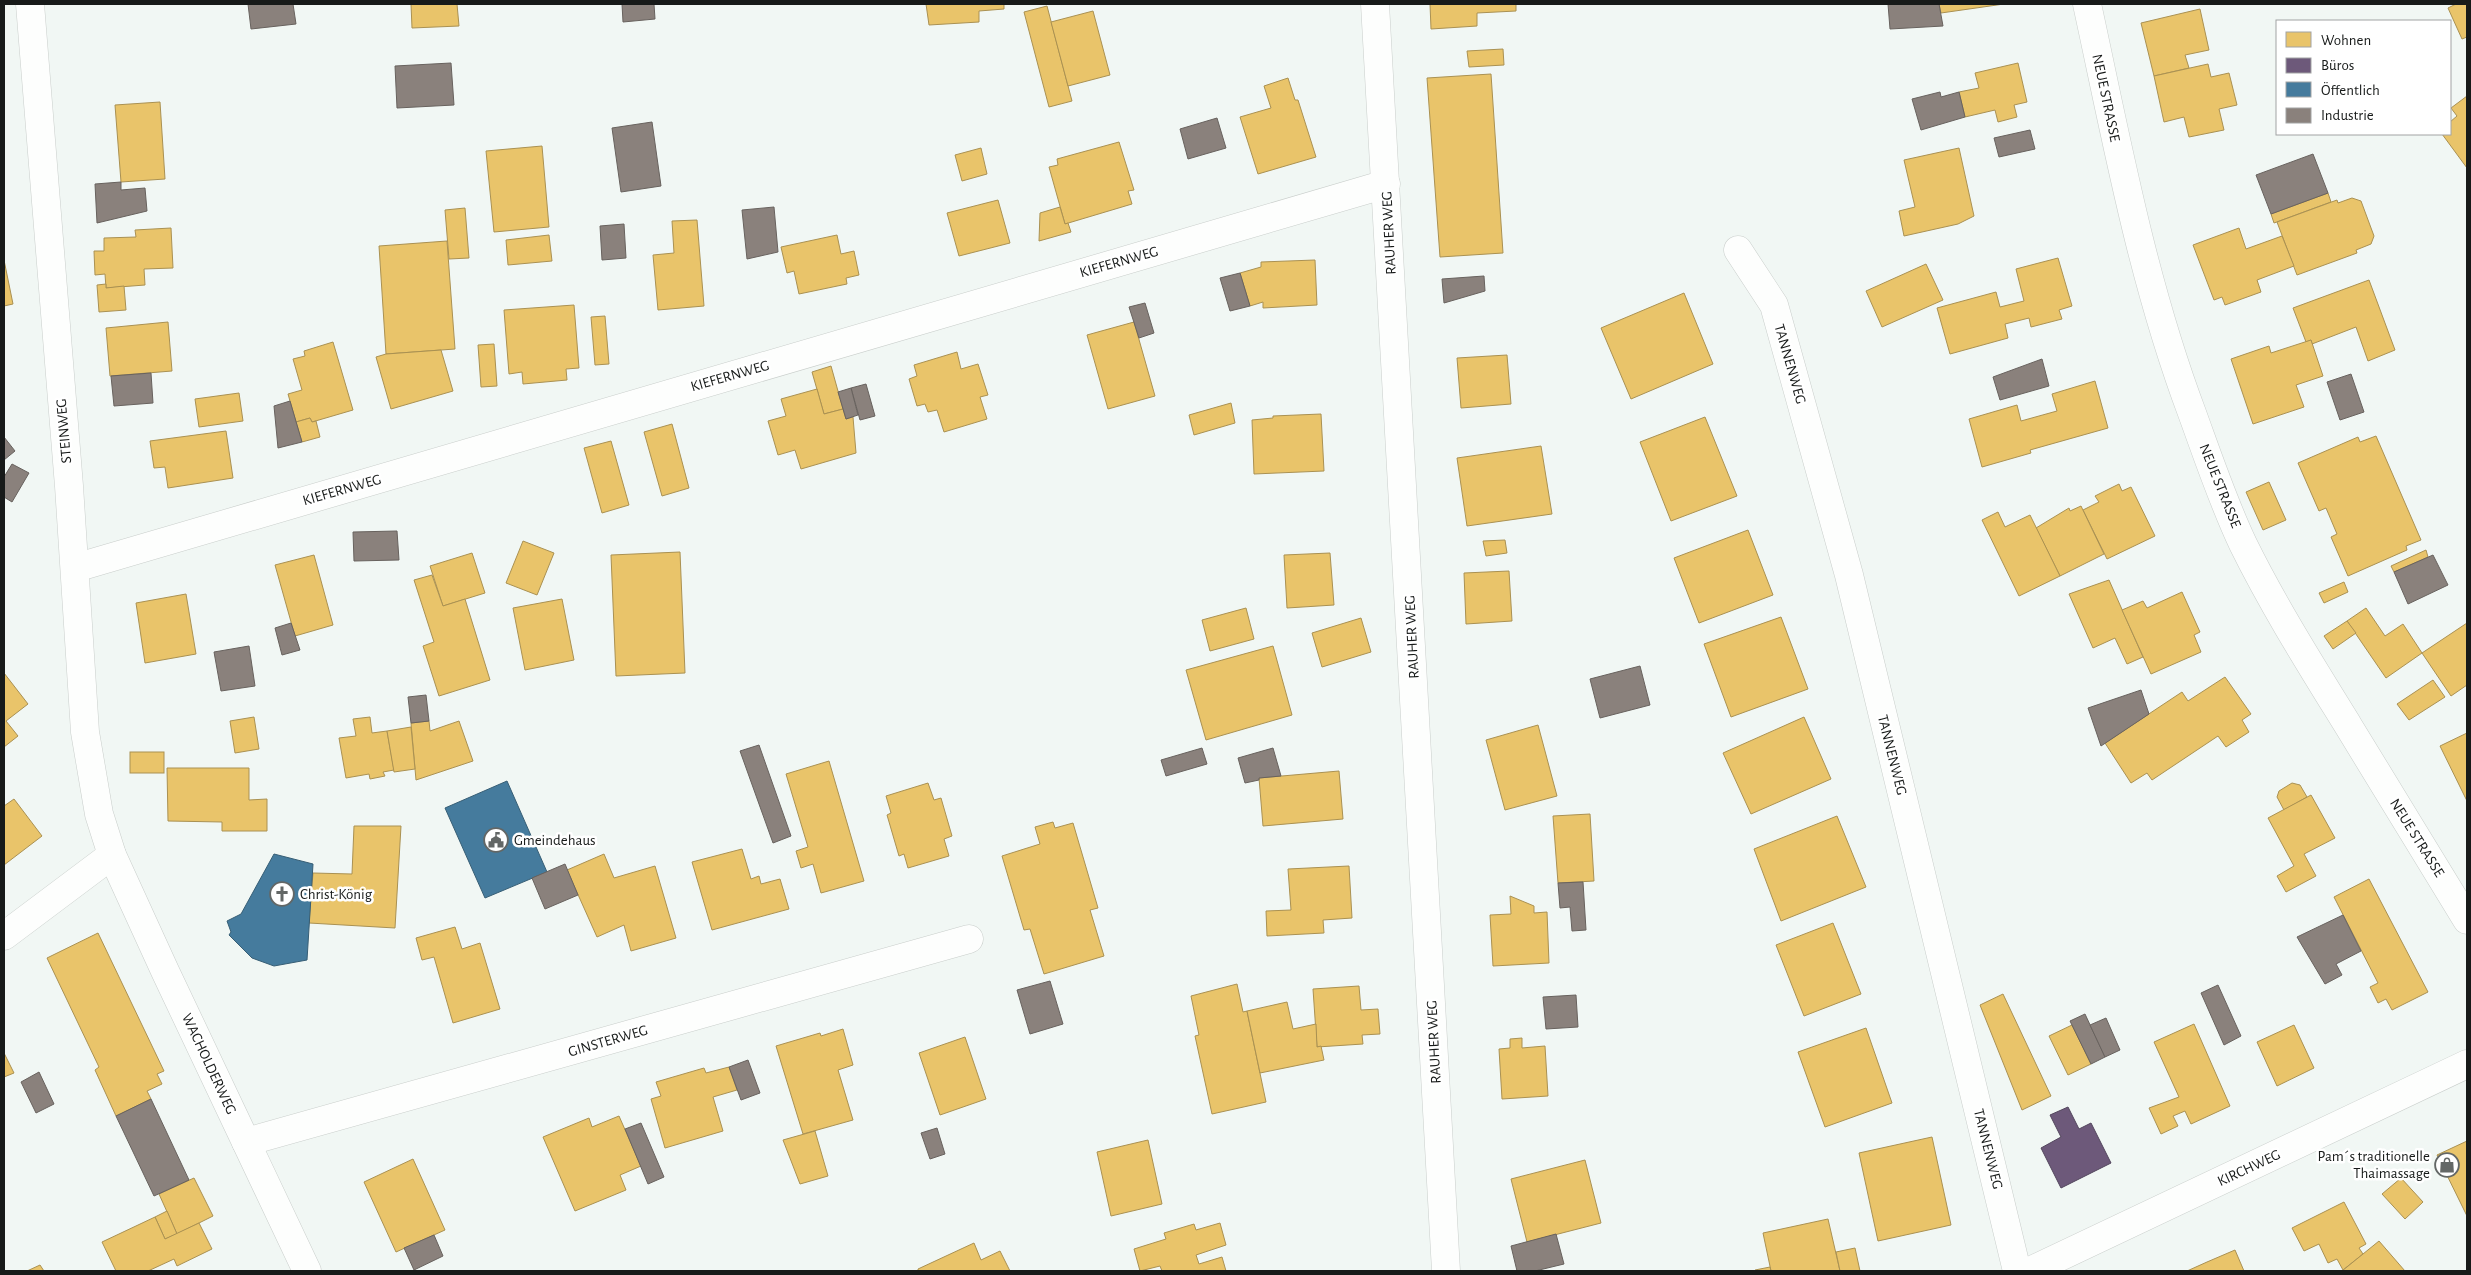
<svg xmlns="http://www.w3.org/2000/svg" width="2471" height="1275" viewBox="0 0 2471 1275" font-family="'Alegreya Sans',sans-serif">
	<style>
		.homes { fill: #e9c46a; stroke: #aa9152 }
		.offices { fill: #6d597a; stroke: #53465d }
		.public { fill: #457b9d; stroke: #375e75 }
		.industry { fill: #8a817c; stroke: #68625e }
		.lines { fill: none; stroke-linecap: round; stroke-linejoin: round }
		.minor-casing { stroke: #c9cecb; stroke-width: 29 }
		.minor { stroke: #fdfefd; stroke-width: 28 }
		.labels { text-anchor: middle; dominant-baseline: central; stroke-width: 5; stroke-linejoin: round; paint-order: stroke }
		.street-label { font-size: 15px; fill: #171a19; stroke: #fff }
		.poi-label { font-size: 15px; fill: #171a19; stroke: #fff; text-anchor: start }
	</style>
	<rect width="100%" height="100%" fill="#f1f7f4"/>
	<g class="homes">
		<path d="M411 4H457L459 26 412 28Z"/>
		<path d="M926 4H1004V9L979 11V22L929 25Z"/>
		<path d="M1430 4H1516V11L1477 13V26L1431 29Z"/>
		<path d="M1939 4H2004L1941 13Z"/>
		<path d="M2456 4H2467V37L2462 39 2448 8Z"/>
		<path d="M1047 6 1072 101 1049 107 1024 12Z"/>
		<path d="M2200 9 2209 50 2185 55 2189 68 2154 76 2141 23Z"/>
		<path d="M1093 11 1110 75 1068 86 1051 22Z"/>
		<path d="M1503 49 1504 65 1469 67 1467 51Z"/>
		<path d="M2018 63 2027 102 2014 105 2017 117 1998 122 1995 110 1965 117 1959 92 1979 88 1975 73Z"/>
		<path d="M2208 64 2211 77 2229 73 2237 105 2219 109 2224 130 2189 137 2184 117 2164 122 2154 76Z"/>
		<path d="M1491 74 1503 253 1440 257 1427 78Z"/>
		<path d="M1288 78 1295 100H1298L1316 157 1258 174 1240 117 1271 108 1264 86Z"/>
		<path d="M2467 96V168L2442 134H2450V122L2457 116 2451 108Z"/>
		<path d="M160 102 165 179 121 182 115 105Z"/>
		<path d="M1119 142 1134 190 1128 191 1132 204 1065 224 1049 167 1058 165 1057 159Z"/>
		<path d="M542 146 549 227 494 232 486 151Z"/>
		<path d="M981 148 987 174 962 181 955 155Z"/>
		<path d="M1959 148 1974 216 1958 224 1904 236 1899 211 1915 207 1904 160Z"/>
		<path d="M2328 193 2331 202 2274 223 2271 214Z"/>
		<path d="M2352 198 2361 201 2374 236 2371 244 2356 250 2357 253 2297 275 2277 222 2337 200 2338 203Z"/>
		<path d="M998 200 1010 243 959 256 947 213Z"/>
		<path d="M1060 207 1065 224 1068 223 1071 232 1039 241 1040 213Z"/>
		<path d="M465 208 469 258 449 259 445 210Z"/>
		<path d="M697 220 704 306 658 310 653 255 674 253 672 221Z"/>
		<path d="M171 228 173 268 144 269 145 285 106 288 105 274 95 275 94 251H104V238L136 237 135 230Z"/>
		<path d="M2239 228 2246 249 2282 236 2294 266 2257 280 2261 292 2225 305 2222 297 2214 300 2193 245Z"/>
		<path d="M549 235 552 261 508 265 506 240Z"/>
		<path d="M837 235 841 254 854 251 859 275 846 278 847 284 799 294 794 271 787 273 781 247Z"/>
		<path d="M447 241 455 349 386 354 379 246Z"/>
		<path d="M2058 258 2072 306 2059 310 2062 319 2031 327 2029 318 2005 324 2008 338 1950 354 1937 308 1996 292 2000 307 2024 301 2016 269Z"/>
		<path d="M4 260 13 304 4 306Z"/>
		<path d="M1315 260 1317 305 1263 308V302L1250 306 1240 273 1261 267V262Z"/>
		<path d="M1926 264 1943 300 1882 327 1866 291Z"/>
		<path d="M2369 280 2395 350 2368 361 2356 327 2312 344 2311 340 2306 342 2293 308Z"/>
		<path d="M106 284V288L124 286 126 310 99 312 97 285Z"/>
		<path d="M1684 293 1713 364 1631 399 1601 328Z"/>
		<path d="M574 305 579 368 566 369 567 380 523 384 522 372 509 374 504 310Z"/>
		<path d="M605 316 609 364 595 365 591 317Z"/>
		<path d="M168 322 172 371 110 376 106 328Z"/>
		<path d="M1134 322 1155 396 1108 409 1087 335Z"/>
		<path d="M2311 340 2323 376 2296 385 2304 407 2253 424 2231 359 2269 346 2271 353Z"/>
		<path d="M333 342 353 410 312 422 310 418 296 422 288 394 302 390 293 359 305 356 304 351Z"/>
		<path d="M494 344 497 386 481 387 478 345Z"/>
		<path d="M441 350 453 391 391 409 376 357 386 354Z"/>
		<path d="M957 352 961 369 978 364 988 395 980 397 987 419 944 432 937 410 928 412 925 404 917 406 909 379 917 376 914 365Z"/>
		<path d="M1507 355 1511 404 1461 408 1457 358Z"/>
		<path d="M831 366 843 409 824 414 812 372Z"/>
		<path d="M2095 381 2108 428 2030 450 2031 453 1982 467 1969 419 2017 405 2021 421 2057 411 2052 394Z"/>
		<path d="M817 389 824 414 843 409 846 419 853 417 856 453 801 469 795 450 778 455 768 421 786 416 781 399Z"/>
		<path d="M239 393 243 421 199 427 195 399Z"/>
		<path d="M1231 403 1235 423 1194 435 1189 415Z"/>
		<path d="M1321 414 1324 471 1254 474 1252 420 1273 418V416Z"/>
		<path d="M1705 417 1737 496 1671 521 1640 442Z"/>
		<path d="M310 418 312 422 316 421 320 437 302 442 296 422Z"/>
		<path d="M672 424 689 488 662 496 644 432Z"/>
		<path d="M226 431 233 478 168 488 165 467 154 468 150 441Z"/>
		<path d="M2376 436 2421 540 2406 546 2407 550 2348 576 2331 537 2337 534 2326 508 2319 511 2298 463 2358 437 2360 442Z"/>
		<path d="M611 441 629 505 602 513 584 448Z"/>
		<path d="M1541 446 1552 514 1467 526 1457 458Z"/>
		<path d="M2269 482 2286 520 2263 530 2246 492Z"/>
		<path d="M2119 484 2122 491 2131 487 2155 536 2107 559 2083 510 2099 502 2095 496Z"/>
		<path d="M2081 506 2104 554 2060 576 2036 528 2069 508 2070 511Z"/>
		<path d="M1998 512 2005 527 2030 515 2060 576 2019 596 1982 520Z"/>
		<path d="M1748 530 1773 595 1699 623 1674 558Z"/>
		<path d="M1505 540 1507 553 1486 556 1483 541Z"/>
		<path d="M523 541 554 553 537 595 506 583Z"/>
		<path d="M2426 550 2428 557 2394 572 2391 566Z"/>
		<path d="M680 552 685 673 616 676 611 555Z"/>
		<path d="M472 553 485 593 443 606 430 566Z"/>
		<path d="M1330 553 1334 605 1287 608 1284 555Z"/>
		<path d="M314 555 333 625 295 636 275 565Z"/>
		<path d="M1509 571 1512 621 1466 624 1464 573Z"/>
		<path d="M432 575 443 606 465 599 490 680 439 696 423 646 434 642 414 580Z"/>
		<path d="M2109 580 2143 657 2127 664 2115 638 2093 648 2069 594Z"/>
		<path d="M2344 582 2348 592 2324 603 2319 593Z"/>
		<path d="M2182 592 2200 632 2194 635 2201 652 2151 674 2122 610 2143 601 2147 608Z"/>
		<path d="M186 594 196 654 145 663 136 603Z"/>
		<path d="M562 599 574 660 525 670 513 608Z"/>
		<path d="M1246 608 1254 639 1210 651 1202 620Z"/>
		<path d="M2366 608 2385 636 2403 624 2422 653 2386 678 2347 621Z"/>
		<path d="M1781 617 1808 689 1731 717 1704 644Z"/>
		<path d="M1361 618 1371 652 1322 667 1312 633Z"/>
		<path d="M2347 621 2356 633 2333 649 2324 636Z"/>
		<path d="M2467 623V685L2451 696 2422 653Z"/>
		<path d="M1273 646 1292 715 1206 740 1186 670Z"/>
		<path d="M4 673 28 704 6 721 18 736 4 747Z"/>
		<path d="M2225 677 2251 714 2242 720 2249 732 2226 747 2218 736 2152 780 2147 773 2131 783 2105 743 2182 692 2188 701Z"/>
		<path d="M2433 680 2445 697 2409 720 2397 704Z"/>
		<path d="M254 717 259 749 235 753 230 721Z"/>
		<path d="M370 717 372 733 387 731 394 770 383 772 385 776 370 779 369 774 346 778 339 738 356 736 353 719Z"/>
		<path d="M1804 717 1831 779 1751 814 1723 753Z"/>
		<path d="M429 721 430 731 459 721 473 761 416 780 411 723Z"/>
		<path d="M1538 725 1557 796 1505 810 1486 740Z"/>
		<path d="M411 727 415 769 394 772 387 731Z"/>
		<path d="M2467 733V801L2440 746Z"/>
		<rect x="130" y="752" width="34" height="21"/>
		<path d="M829 761 864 881 821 893 813 864 801 868 796 851 808 847 786 774Z"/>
		<path d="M167 768H249V800L267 799V831H222V822L168 821Z"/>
		<path d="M1339 771 1343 819 1263 826 1259 778Z"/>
		<path d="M928 783 934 800 941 798 952 836 944 839 949 856 908 868 904 854 899 856 887 815 891 813 886 796Z"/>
		<path d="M2292 783 2300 785 2307 797 2284 810 2277 797 2279 791Z"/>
		<path d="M2311 795 2335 838 2304 854 2316 876 2286 892 2277 876 2294 866 2268 818Z"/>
		<path d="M14 799 42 836 4 865V806Z"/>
		<path d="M1590 814 1594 881 1558 883 1553 816Z"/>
		<path d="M1837 816 1866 887 1781 921 1754 849Z"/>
		<path d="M1053 822 1055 828 1073 823 1098 908 1090 910 1104 956 1044 974 1030 929 1024 930 1002 856 1040 844 1035 827Z"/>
		<path d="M354 826H401L395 928 309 923 313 873 352 874Z"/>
		<path d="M742 849 751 879 759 876 761 884 780 879 789 909 712 930 692 862Z"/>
		<path d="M604 854 614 878 655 866 676 938 631 951 624 925 597 937 567 870Z"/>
		<path d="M1349 866 1352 918 1323 920 1324 933 1267 936 1266 911 1291 910 1288 869Z"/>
		<path d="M2369 879 2428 992 2392 1010 2386 999 2378 1003 2370 987 2378 983 2334 897Z"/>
		<path d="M1510 896 1534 906V913L1547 912 1549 963 1493 966 1490 915 1511 914Z"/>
		<path d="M1833 923 1861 994 1804 1016 1776 945Z"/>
		<path d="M455 927 462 949 480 943 500 1009 453 1023 434 957 422 960 416 938Z"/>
		<path d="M98 933 164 1071 157 1074 162 1084 147 1091 151 1099 116 1116 95 1070 99 1067 47 958Z"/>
		<path d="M1237 984 1243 1012 1247 1011 1266 1102 1212 1114 1195 1036 1199 1035 1191 996Z"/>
		<path d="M1359 986 1361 1010 1378 1009 1380 1034 1362 1035 1363 1044 1317 1047 1313 989Z"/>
		<path d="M2003 994 2051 1096 2022 1110 1980 1005Z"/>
		<path d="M1287 1002 1293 1029 1316 1024 1317 1047 1321 1046 1324 1060 1260 1073 1247 1011Z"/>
		<path d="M2194 1024 2230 1106 2191 1124 2185 1111 2173 1116 2178 1126 2161 1134 2149 1108 2179 1097 2154 1042Z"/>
		<path d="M2072 1025 2091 1064 2068 1075 2049 1036Z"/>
		<path d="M2294 1025 2314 1068 2277 1086 2257 1042Z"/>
		<path d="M1866 1028 1892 1103 1825 1127 1798 1052Z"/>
		<path d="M843 1029 853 1065 838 1070 853 1120 803 1134 776 1046 820 1033 821 1036Z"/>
		<path d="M965 1037 986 1099 940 1115 919 1053Z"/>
		<path d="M1522 1038V1048L1545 1046 1548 1096 1502 1099 1499 1049 1510 1048V1039Z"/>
		<path d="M4 1053 14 1073 4 1077Z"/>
		<path d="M729 1067 737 1090 713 1097 723 1131 665 1148 651 1099 661 1096 656 1082 704 1068 706 1073Z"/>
		<path d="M619 1116 641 1166 620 1175 626 1190 575 1211 543 1137 589 1118 592 1127Z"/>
		<path d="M815 1131 828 1176 800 1184 783 1140Z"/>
		<path d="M1932 1137 1951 1225 1878 1241 1859 1153Z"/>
		<path d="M1148 1140 1162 1204 1111 1216 1097 1152Z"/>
		<path d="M2467 1141V1216L2437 1155Z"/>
		<path d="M413 1159 445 1230 396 1252 364 1182Z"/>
		<path d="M1585 1160 1601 1223 1527 1242 1511 1179Z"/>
		<path d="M194 1178 213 1216 177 1234 159 1194Z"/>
		<path d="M2401 1178 2423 1202 2405 1219 2382 1194Z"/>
		<path d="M2344 1202 2366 1244 2359 1248 2363 1254 2343 1270 2337 1259 2328 1263 2319 1244 2304 1251 2292 1228Z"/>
		<path d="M167 1211 177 1234 165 1239 155 1217Z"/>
		<path d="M155 1217 165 1239 199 1223 212 1249 177 1266 174 1259 148 1271H116L102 1242Z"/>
		<path d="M1828 1219 1840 1271H1771L1763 1233Z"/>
		<path d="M1220 1223 1226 1245 1196 1255 1199 1264 1222 1257 1226 1271H1162L1160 1266 1140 1271 1134 1249 1166 1239 1164 1233 1194 1224 1196 1230Z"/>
		<path d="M2379 1241 2405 1271H2342L2363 1254Z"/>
		<path d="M974 1243 981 1260 1000 1251 1010 1271H918V1269Z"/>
		<path d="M1855 1248 1860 1271H1840L1836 1252Z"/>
		<path d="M2235 1250 2244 1271H2187L2207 1262Z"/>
		<path d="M40 1265 44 1271H27Z"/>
		<path d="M1770 1267 1771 1271H1755V1270Z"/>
	</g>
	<path class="offices" d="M2068 1107 2079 1129 2091 1123 2111 1163 2061 1188 2041 1148 2061 1137 2050 1115Z"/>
	<g class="public">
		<path d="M507 781 547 872 485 898 445 808Z"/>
		<path d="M274 854 313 864 307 960 274 966 252 958 229 935 231 932 227 921 241 914Z"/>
	</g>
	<g class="industry">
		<path d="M248 4H293L296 24 251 29Z"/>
		<path d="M622 4H654L655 19 623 22Z"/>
		<path d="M1888 4H1939L1943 26 1890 29Z"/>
		<path d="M451 63 454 105 397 108 395 66Z"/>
		<path d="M1940 92 1941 97 1959 92 1965 117 1921 130 1912 99Z"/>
		<path d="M1217 118 1226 148 1188 159 1180 129Z"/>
		<path d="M652 122 661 186 621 192 612 128Z"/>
		<path d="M2030 130 2035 149 1999 157 1994 138Z"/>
		<path d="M2313 154 2328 193 2271 214 2256 175Z"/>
		<path d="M121 182V190L145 188 147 211 97 223 95 184Z"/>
		<path d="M774 207 778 252 747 259 742 210Z"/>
		<path d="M624 224 626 258 602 260 600 226Z"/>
		<path d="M1240 273 1250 306 1230 311 1220 278Z"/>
		<path d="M1484 276 1485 291 1444 303 1442 279Z"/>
		<path d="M1145 303 1154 333 1139 338 1129 307Z"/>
		<path d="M2042 359 2049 386 2000 400 1993 377Z"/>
		<path d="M151 373 153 403 114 406 111 376Z"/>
		<path d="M2351 374 2364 412 2340 420 2327 382Z"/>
		<path d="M866 384 875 416 860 420 851 388Z"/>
		<path d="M851 388 858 415 846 419 838 392Z"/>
		<path d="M290 401 302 442 278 448 274 406Z"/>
		<path d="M4 437 15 451 4 460Z"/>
		<path d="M12 464 29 473 12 502 4 497V477Z"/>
		<path d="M397 531 399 560 354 561 353 532Z"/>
		<path d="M2433 555 2448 585 2408 604 2394 572Z"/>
		<path d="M291 623 300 650 282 655 275 628Z"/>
		<path d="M249 646 255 686 221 691 214 652Z"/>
		<path d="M1640 666 1650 705 1600 718 1590 679Z"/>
		<path d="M2141 690 2149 714 2101 746 2088 708Z"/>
		<path d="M426 695 429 721 411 723 408 697Z"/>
		<path d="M759 745 791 836 773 843 740 751Z"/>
		<path d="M1202 748 1207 764 1166 776 1161 760Z"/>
		<path d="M1273 748 1281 776 1259 778V780L1245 783 1238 758Z"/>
		<path d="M565 864 578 895 545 909 532 878Z"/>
		<path d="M1583 882 1586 930 1572 931 1570 907 1560 908 1558 883Z"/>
		<path d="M2343 915 2361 951 2336 964 2342 975 2325 984 2297 937Z"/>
		<path d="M1050 981 1063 1024 1030 1034 1017 990Z"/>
		<path d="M2218 985 2241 1036 2224 1045 2201 993Z"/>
		<path d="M1576 995 1578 1027 1546 1029 1543 997Z"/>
		<path d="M2085 1014 2105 1057 2091 1064 2070 1021Z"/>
		<path d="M2106 1018 2120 1050 2105 1057 2090 1025Z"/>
		<path d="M748 1060 760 1093 741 1100 729 1067Z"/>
		<path d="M39 1072 54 1104 36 1113 21 1082Z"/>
		<path d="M151 1099 189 1180 154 1196 116 1116Z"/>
		<path d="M641 1123 664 1177 648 1184 625 1129Z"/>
		<path d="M937 1128 945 1154 930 1159 921 1133Z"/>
		<path d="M1556 1234 1564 1264 1535 1271H1517L1511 1246Z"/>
		<path d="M434 1235 443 1256 414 1270 404 1248Z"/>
	</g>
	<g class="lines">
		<g class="minor-casing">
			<g id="minor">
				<path d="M30 4 69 486 85 732 99 814 112 855 165 971 307 1271"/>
				<path d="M1375 4 1446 1271"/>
				<path d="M2087 4C2117 142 2142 280 2192 413 2208 457 2223 502 2243 544 2274 607 2312 667 2349 727 2388 791 2428 856 2467 920"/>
				<path d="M1738 250 1774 305 1849 575 2017 1271"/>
				<path d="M75 568 1386 184"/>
				<path d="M4 936 112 855"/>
				<path d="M246 1142 969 939"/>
				<path d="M2030 1271 2467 1064"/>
			</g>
		</g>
		<use href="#minor" class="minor"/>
	</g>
	<defs>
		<g id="civic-ring" transform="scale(1.25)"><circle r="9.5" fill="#fff" stroke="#636766" stroke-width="1.5"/><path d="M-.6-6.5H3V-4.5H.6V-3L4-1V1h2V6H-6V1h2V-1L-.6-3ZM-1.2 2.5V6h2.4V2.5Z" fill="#636766"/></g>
		<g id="church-ring" transform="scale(1.25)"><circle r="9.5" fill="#fff" stroke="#636766" stroke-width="1.5"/><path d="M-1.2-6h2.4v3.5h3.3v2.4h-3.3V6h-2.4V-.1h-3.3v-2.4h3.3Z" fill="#636766"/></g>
		<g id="shop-ring" transform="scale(1.25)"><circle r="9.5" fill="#fff" stroke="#636766" stroke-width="1.5"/><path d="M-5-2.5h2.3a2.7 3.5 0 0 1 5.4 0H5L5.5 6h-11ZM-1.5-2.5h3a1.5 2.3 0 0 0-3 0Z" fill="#636766"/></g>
	</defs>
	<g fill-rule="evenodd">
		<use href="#civic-ring" x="496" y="840"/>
		<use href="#church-ring" x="282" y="894"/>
		<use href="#shop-ring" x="2447" y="1165"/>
	</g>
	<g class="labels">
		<g class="street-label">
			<text transform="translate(2106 98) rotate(78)">NEUE STRASSE</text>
			<text transform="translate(1389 233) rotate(-93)">RAUHER WEG</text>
			<text transform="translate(1119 262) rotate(-16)">KIEFERNWEG</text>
			<text transform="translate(1790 364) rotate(74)">TANNENWEG</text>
			<text transform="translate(730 376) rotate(-16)">KIEFERNWEG</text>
			<text transform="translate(64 431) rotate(-95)">STEINWEG</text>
			<text transform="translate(2220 486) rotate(68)">NEUE STRASSE</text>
			<text transform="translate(342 490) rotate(-16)">KIEFERNWEG</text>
			<text transform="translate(1412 637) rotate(-93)">RAUHER WEG</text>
			<text transform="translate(1892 755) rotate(76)">TANNENWEG</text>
			<text transform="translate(2417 838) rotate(58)">NEUE STRASSE</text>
			<text transform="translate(608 1041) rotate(-16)">GINSTERWEG</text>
			<text transform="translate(1434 1042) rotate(-93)">RAUHER WEG</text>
			<text transform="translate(209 1064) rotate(65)">WACHOLDERWEG</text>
			<text transform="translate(1988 1149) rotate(76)">TANNENWEG</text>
			<text transform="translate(2249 1168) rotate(-25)">KIRCHWEG</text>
		</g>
		<g class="poi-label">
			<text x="514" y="840">Gmeindehaus</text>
			<text x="300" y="894">Christ-König</text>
			<text x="2430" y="1156" text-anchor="end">Pam´s traditionelle<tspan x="2430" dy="17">Thaimassage</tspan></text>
		</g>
	</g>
	<rect width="2471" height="1275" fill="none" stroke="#171a19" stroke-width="10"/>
	<rect x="2276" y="20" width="175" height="115" fill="#ffffff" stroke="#a2a3a3"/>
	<rect x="2286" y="32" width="25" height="15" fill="#e9c46a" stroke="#a2a3a3"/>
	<text x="2321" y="45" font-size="15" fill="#171a19">Wohnen</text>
	<rect x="2286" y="58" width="25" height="15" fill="#6d597a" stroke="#a2a3a3"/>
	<text x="2321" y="70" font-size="15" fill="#171a19">Büros</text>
	<rect x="2286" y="82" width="25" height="15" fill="#457b9d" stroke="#a2a3a3"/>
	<text x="2321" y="95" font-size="15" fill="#171a19">Öffentlich</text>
	<rect x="2286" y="108" width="25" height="15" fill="#8a817c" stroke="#a2a3a3"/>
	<text x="2321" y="120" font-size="15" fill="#171a19">Industrie</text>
</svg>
